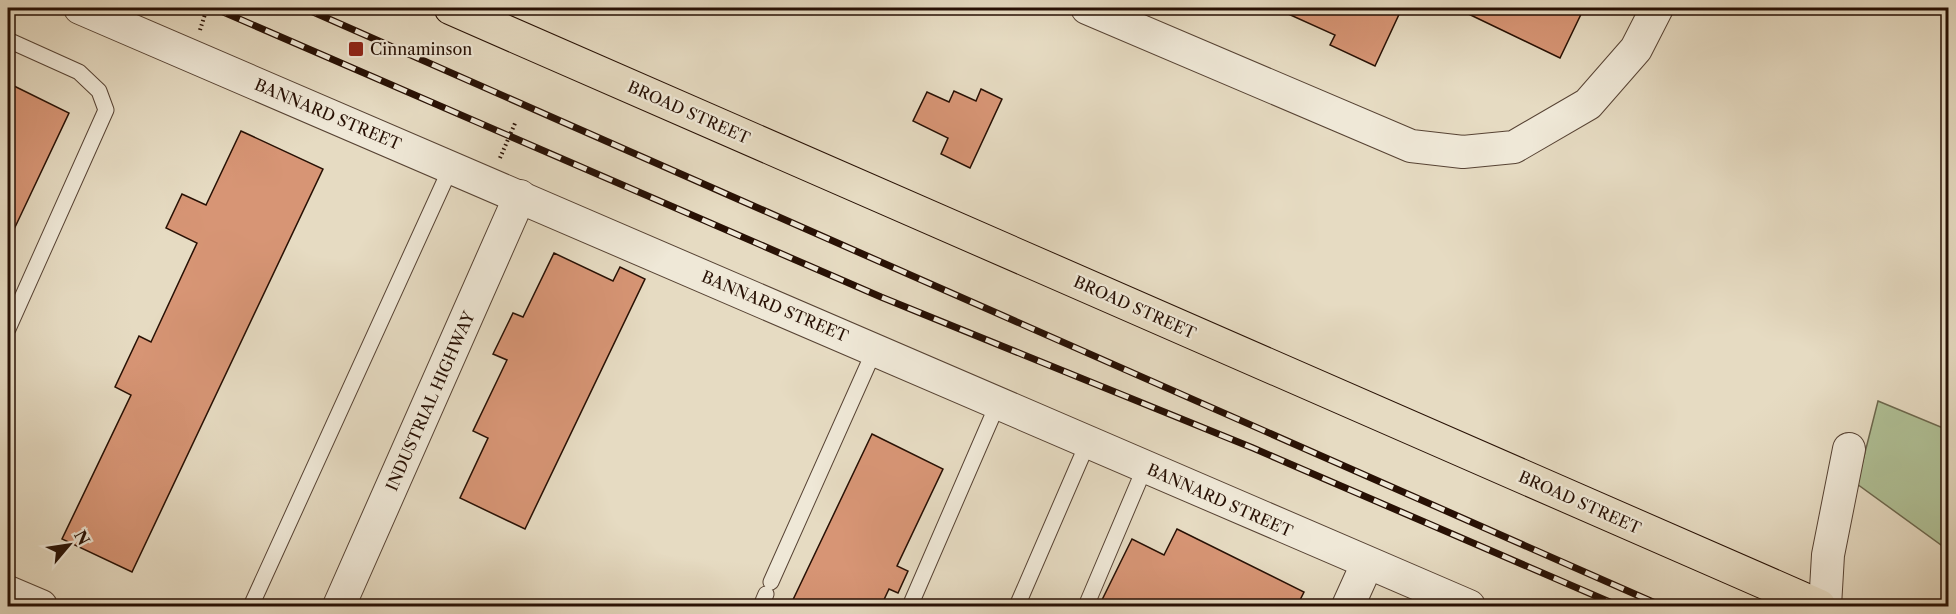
<svg xmlns="http://www.w3.org/2000/svg" width="1956" height="614" viewBox="0 0 1956 614" font-family="'Libre Caslon Text',serif">
	<style>
		.green { fill: #b0c197; stroke: #6c684e; stroke-width: 1.5 }
		.building { fill: #d79575; stroke: #271004; stroke-width: 1.5 }
		.lines { fill: none; stroke-linecap: round; stroke-linejoin: round }
		.lane-casing { stroke: #574334; stroke-width: 17 }
		.street-casing { stroke: #574334; stroke-width: 34 }
		.primary-casing { stroke: #271004; stroke-width: 35 }
		.path { stroke: #271004; stroke-width: 4; stroke-dasharray: 1.5 3; stroke-linecap: butt }
		.lane { stroke: #efe8d7; stroke-width: 15 }
		.street { stroke: #efe8d7; stroke-width: 32 }
		.primary { stroke: #e6dbc2; stroke-width: 33 }
		.rail-casing { stroke: #271004; stroke-width: 7 }
		.rail { stroke: #efe8d7; stroke-width: 4.5; stroke-dasharray: 14; stroke-linecap: butt }
		.poi-dot { fill: #8f2418; stroke: #efe8d7; stroke-width: 2 }
		.labels { text-anchor: middle; dominant-baseline: central; stroke-width: 4.5; stroke-linejoin: round; paint-order: stroke }
		.poi-label { font-size: 16px; fill: #271004; stroke: #efe8d7; text-anchor: start }
		.street-label { font-size: 16px; fill: #271004; stroke: #efe8d7 }
	</style>
	<rect width="100%" height="100%" fill="#e6dbc2"/>
	<filter id="stains"><feTurbulence type="fractalNoise" baseFrequency=".00333" numOctaves="4"/><feColorMatrix values="0 0 0 0 .2 0 0 0 0 .09 0 0 0 0 .02 0 0 0 .5 -.17"/></filter>
	<radialGradient id="worn" r=".72"><stop offset=".6" stop-color="#630" stop-opacity="0"/><stop offset="1" stop-color="#630" stop-opacity=".3"/></radialGradient>
	<path class="green" d="M1878 401 1948 430V550L1857 484Z"/>
	<g class="building">
		<path d="M1275 8H1402L1375 66 1330 45 1335 35Z"/>
		<path d="M1456 8H1584L1560 58Z"/>
		<path d="M8 83 69 113 8 242Z"/>
		<path d="M981 89 1002 99 970 168 941 154 948 138 913 121 927 92 949 102 954 91 976 101Z"/>
		<path d="M241 131 323 169 132 572 62 539 131 395 115 387 139 336 151 342 197 243 166 228 182 194 206 205Z"/>
		<path d="M554 253 613 281 620 267 645 279 525 529 460 498 488 438 473 431 507 360 493 354 513 313 523 317Z"/>
		<path d="M872 434 943 469 897 566 908 571 898 593 889 589 881 606H790Z"/>
		<path d="M1177 529 1304 592 1297 606H1099L1132 539 1164 555Z"/>
	</g>
	<g class="lines">
		<g class="lane-casing">
			<g id="lane">
				<path d="M8 40 79 72 99 91 106 110 8 329"/>
				<path d="M771 582 875 349"/>
				<path d="M251 606 451 167"/>
				<path d="M761 606 766 594"/>
				<path d="M910 606 998 403"/>
				<path d="M1017 606 1088 442"/>
				<path d="M1086 606 1145 467"/>
			</g>
		</g>
		<g class="street-casing">
			<g id="street">
				<path d="M80 8 1469 606"/>
				<path d="M1087 8 1411 146 1463 152 1514 147 1588 104 1636 49 1657 8"/>
				<path d="M8 592 41 606"/>
				<path d="M339 606 520 196"/>
				<path d="M1348 606 1367 564"/>
				<path d="M1825 606 1828 555 1849 449"/>
			</g>
		</g>
		<g class="primary-casing">
			<path id="primary" d="M451 8 1819 606"/>
		</g>
		<g class="path">
			<path d="M200 30 207 8"/>
			<path d="M500 158 516 121"/>
		</g>
		<use href="#lane" class="lane"/>
		<use href="#street" class="street"/>
		<use href="#primary" class="primary"/>
		<g class="rail-casing">
			<g id="rail">
				<path d="M214 8 881 297 1253 448 1619 606"/>
				<path d="M304 8 1662 606"/>
			</g>
		</g>
		<use href="#rail" class="rail"/>
	</g>
	<rect class="poi-dot" x="348" y="41" width="16" height="16" rx="3"/>
	<g class="labels">
		<g class="poi-label">
			<text x="370" y="49">Cinnaminson</text>
		</g>
		<g class="street-label">
			<text transform="translate(689 112) rotate(24)">BROAD STREET</text>
			<text transform="translate(328 114) rotate(23)">BANNARD STREET</text>
			<text transform="translate(775 306) rotate(23)">BANNARD STREET</text>
			<text transform="translate(1135 307) rotate(24)">BROAD STREET</text>
			<text transform="translate(430 401) rotate(-66)">INDUSTRIAL HIGHWAY</text>
			<text transform="translate(1220 500) rotate(24)">BANNARD STREET</text>
			<text transform="translate(1580 502) rotate(24)">BROAD STREET</text>
		</g>
	</g>
	<rect width="1956" height="614" fill="none" stroke="#e6dbc2" stroke-width="30"/>
	<rect x="9" y="9" width="1938" height="596" fill="none" stroke="#271004" stroke-width="3"/>
	<rect x="15" y="15" width="1926" height="584" fill="none" stroke="#271004" stroke-width="1.5"/>
	<g transform="translate(69 545) rotate(61)" stroke="#efe8d7" stroke-width="4.5" paint-order="stroke">
	<path d="M0-4.5L10 22L0 15L-10 22Z" fill="#271004"/>
	<text y="-9" font-size="16" font-weight="bold" text-anchor="middle" fill="#271004">N</text>
	</g>
	<rect width="100%" height="100%" filter="url(#stains)"/>
	<rect width="100%" height="100%" fill="url(#worn)"/>
</svg>
